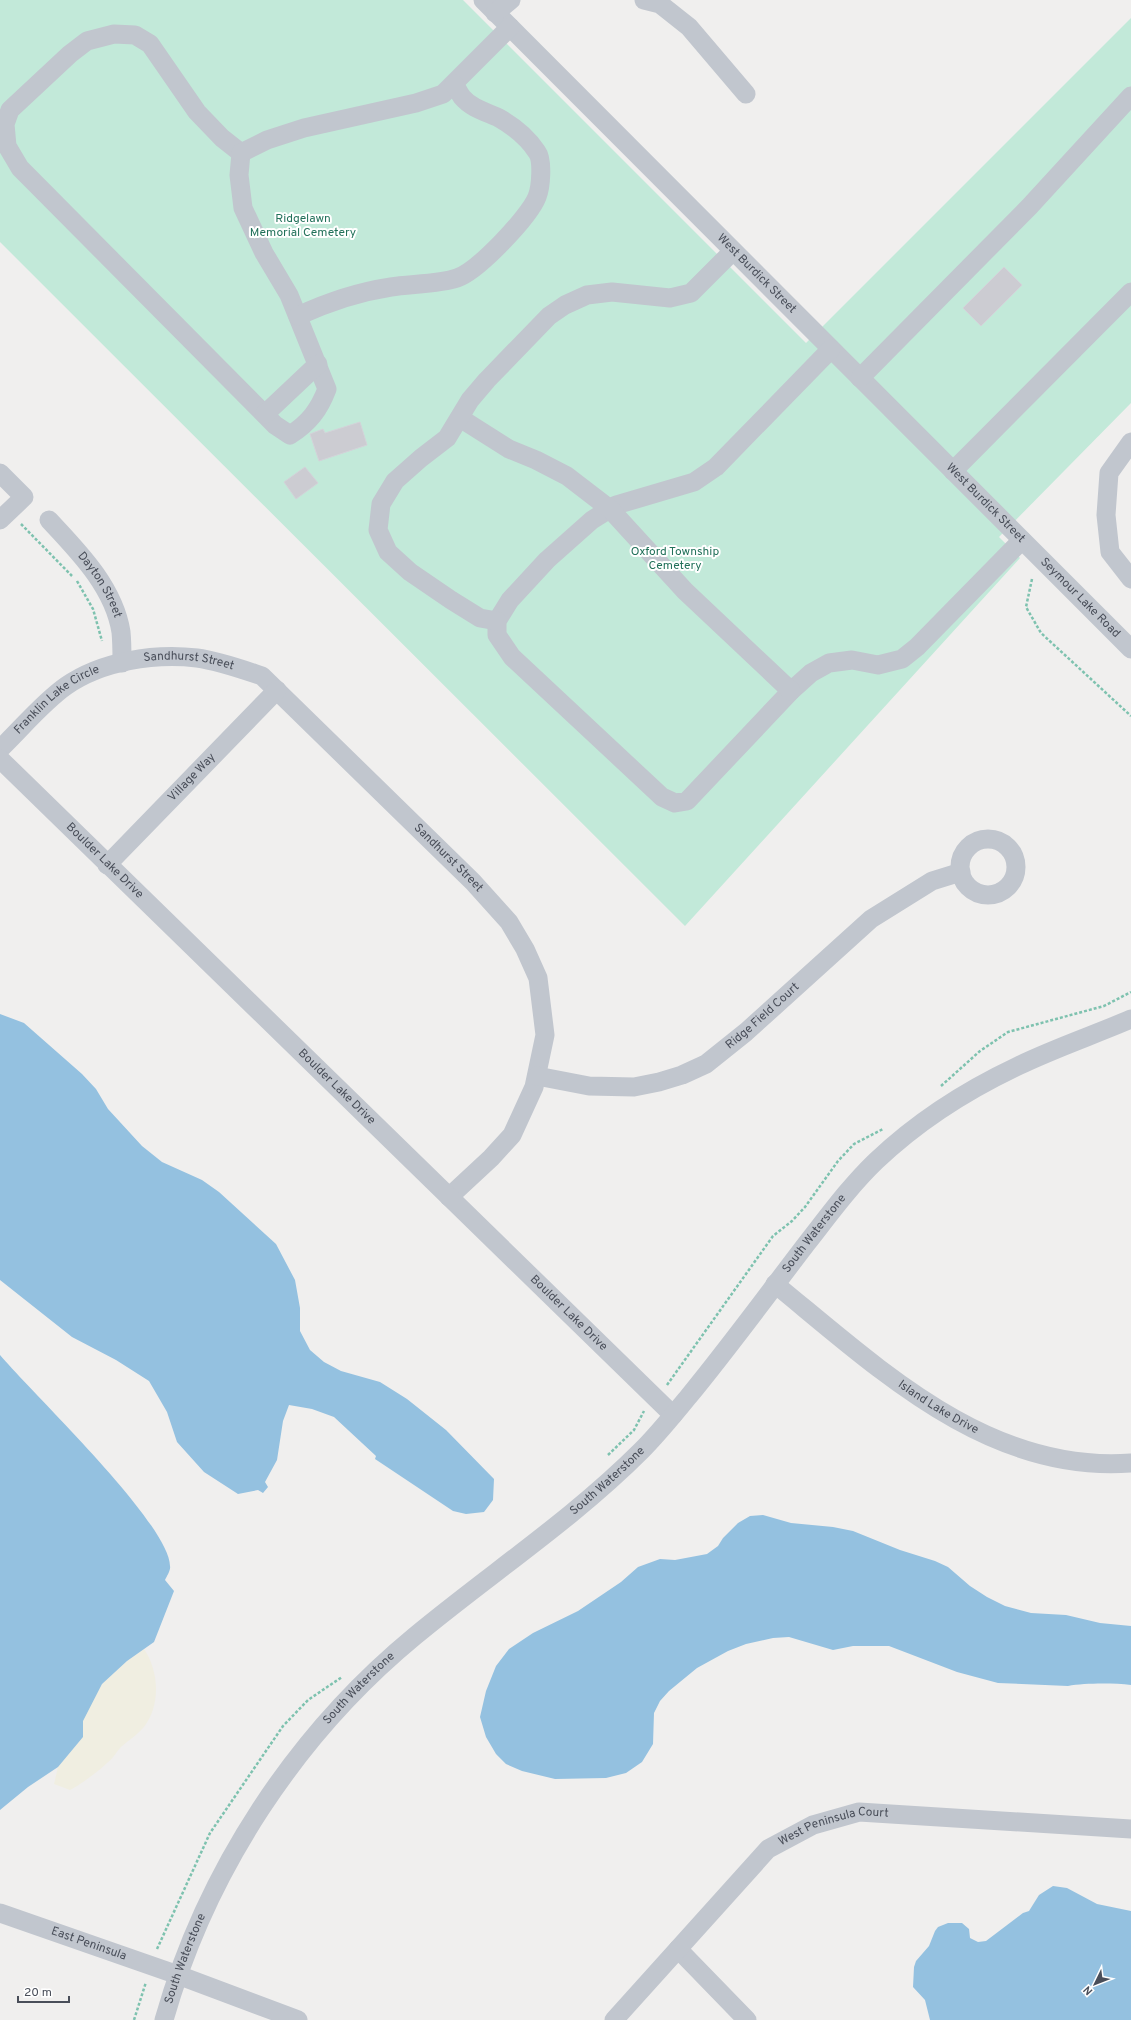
<svg xmlns="http://www.w3.org/2000/svg" width="1131" height="2020" viewBox="0 0 1131 2020" font-family="Overpass,sans-serif">
	<style>
		.green { fill: #c2e9d9 }
		.sand { fill: #f0eee1 }
		.water { fill: #94c1e0 }
		.building { fill: #ccccd2; stroke: #d3d3d9 }
		.lines { fill: none; stroke-linecap: round; stroke-linejoin: round }
		.path { stroke: #7ec2af; stroke-width: 2.5; stroke-dasharray: 3 2; stroke-linecap: butt }
		.minor { stroke: #c1c6ce; stroke-width: 19 }
		.labels { text-anchor: middle; dominant-baseline: central; stroke-width: 4; stroke-linejoin: round; paint-order: stroke }
		.park-label { font-size: 12px; fill: #22715a; stroke: #fff }
		.street-label { font-size: 12px; fill: #494e59; stroke: #fff }
	</style>
	<rect width="100%" height="100%" fill="#f0efee"/>
	<path class="green" d="M0 0H463L806 343 1131 18V403L999 537 1020 558 685 926 0 242Z"/>
	<path class="sand" d="M144 1649C159 1671 161 1705 144 1727 137 1735 129 1740 121 1747 116 1752 113 1759 107 1763 99 1771 80 1785 70 1790L54 1784 58 1767 83 1737 82 1721 102 1684 127 1661Z"/>
	<g class="water">
		<path d="M0 1014 24 1023 82 1074 96 1089 108 1109 142 1146 162 1162 202 1180 219 1192 276 1244 295 1280 300 1308V1331L310 1350 324 1362 341 1371 380 1382 407 1399 446 1430 494 1479 493 1500 484 1512 466 1514 453 1511 375 1459 376 1456 334 1417 312 1409 289 1405 283 1421 277 1460 265 1482 268 1487 263 1493 258 1490 238 1494 204 1472 177 1442 167 1412 149 1381 116 1360 72 1337 0 1280Z"/>
		<path d="M0 1355C33 1394 169 1523 170 1566 171 1570 167 1576 165 1580L174 1591 154 1642 127 1661 102 1684 83 1721V1737L58 1767 28 1787 0 1810Z"/>
		<path d="M763 1515 791 1523 833 1527 853 1531 900 1550 935 1561 948 1567 970 1586 987 1597 1005 1606 1031 1613 1066 1615 1100 1623 1131 1626V1685C1113 1683 1085 1683 1068 1686L998 1683 957 1672 889 1646H853L833 1650 789 1637 773 1638 746 1644 728 1651 697 1668 669 1691 660 1701 654 1713 653 1744 642 1762 626 1773 606 1778 555 1779 522 1771 506 1764 496 1754 486 1737 480 1717 486 1691 496 1666 509 1649 533 1633 578 1611 621 1582 638 1567 660 1559 675 1560 707 1554 718 1546 723 1538 738 1523 750 1516Z"/>
		<path d="M1053 1886 1067 1888 1097 1904 1131 1911V2020H930L925 2000 913 1987 914 1967 916 1961 929 1946 935 1931 938 1927 948 1923H962L969 1929 970 1938 978 1942 986 1941 1023 1913 1029 1911 1039 1895Z"/>
	</g>
	<g class="building">
		<path d="M1004 267 1022 285 981 326 963 308Z"/>
		<path d="M360 422 367 445 319 461 310 434 323 429 325 433Z"/>
		<path d="M305 467 318 483 296 499 284 482Z"/>
	</g>
	<g class="lines">
		<g class="path">
			<path d="M21 524 72 576"/>
			<path d="M1032 579 1026 607 1041 633 1131 716"/>
			<path d="M77 581 93 609 102 641"/>
			<path d="M941 1086 980 1051 1008 1032 1104 1006 1131 992"/>
			<path d="M667 1385 773 1236 792 1221 805 1207 838 1161 854 1144 883 1129"/>
			<path d="M608 1455 634 1430 644 1411"/>
			<path d="M157 1949 210 1833 283 1726 308 1700 342 1677"/>
			<path d="M134 2020 146 1982"/>
		</g>
		<g class="minor">
			<path id="s1" d="M483 0 1131 649"/>
			<path d="M644 0 660 4 689 27 746 94"/>
			<path d="M495 13 511 0"/>
			<path d="M114 34 135 35 150 44 197 112 222 138 241 153 239 175 243 208 264 253 289 295 327 389C319 410 309 423 290 435L275 425 20 168 7 146 5 124 10 110 70 54 87 41Z"/>
			<path d="M241 153 267 140 304 128 416 103 443 94 510 27"/>
			<path d="M298 316C328 302 358 292 391 287 409 284 440 284 457 278 478 271 529 217 537 197 541 187 543 160 537 152 528 138 513 126 499 118 486 112 471 108 462 97 459 93 457 88 454 84"/>
			<path d="M831 349 716 467 694 482 616 505 592 520 547 560 510 600 497 621V635L512 657 662 797 675 803 687 801 791 691 811 673 829 663 852 660 878 665 902 659 917 647 1022 540"/>
			<path d="M860 378 1030 206 1131 96"/>
			<path d="M265 414 318 364"/>
			<path d="M460 418 509 449 536 460 567 476 610 509 685 591 791 691"/>
			<path d="M1131 442 1109 473 1106 515 1110 552 1131 579"/>
			<path d="M953 471 1131 292"/>
			<path d="M0 473 24 497 0 520"/>
			<path id="s2" d="M49 520C78 551 114 587 121 632 122 642 122 653 122 663"/>
			<path d="M497 621 480 618 451 600 410 572 388 552 378 530 381 504 395 481 421 458 447 438 470 400 487 380 549 316 565 305 587 295 612 292 670 298 691 293 733 251"/>
			<path id="s3" d="M0 749C20 730 43 702 66 686 102 661 154 653 197 658 219 661 241 669 262 676L473 882 509 922 525 949 538 978 545 1035 534 1087 512 1135 491 1158 449 1197"/>
			<path id="s4" d="M0 759 673 1415"/>
			<circle cx="988" cy="867" r="28"/>
			<path id="s5" d="M107 865 277 690"/>
			<path id="s6" d="M537 1076 589 1086 634 1087 659 1082 682 1075 706 1064 746 1032 871 919 932 881 961 872"/>
			<path id="s7" d="M775 1284C878 1368 988 1474 1131 1463"/>
			<path id="s8" d="M0 1913 178 1975 298 2020"/>
			<path d="M678 1949 747 2020"/>
			<path id="s9" d="M164 2020C206 1871 296 1734 415 1636 491 1573 572 1520 642 1450 659 1433 674 1414 689 1396 730 1346 768 1294 807 1243 829 1215 850 1186 876 1161 917 1122 967 1090 1018 1066 1055 1048 1094 1035 1131 1019"/>
			<path id="s10" d="M614 2020 768 1849 813 1825 859 1812 1131 1829"/>
		</g>
	</g>
	<g class="labels">
		<g class="park-label">
			<text x="303" y="219">Ridgelawn<tspan x="303" dy="14">Memorial Cemetery</tspan></text>
			<text x="675" y="552">Oxford Township<tspan x="675" dy="14">Cemetery</tspan></text>
		</g>
		<g class="street-label">
			<text stroke="none"><textPath href="#s1" startOffset="387">West Burdick Street</textPath></text>
			<text stroke="none"><textPath href="#s1" startOffset="711">West Burdick Street</textPath></text>
			<text stroke="none"><textPath href="#s2" startOffset="83">Dayton Street</textPath></text>
			<text stroke="none"><textPath href="#s1" startOffset="845">Seymour Lake Road</textPath></text>
			<text stroke="none"><textPath href="#s3" startOffset="220">Sandhurst Street</textPath></text>
			<text stroke="none"><textPath href="#s3" startOffset="76">Franklin Lake Circle</textPath></text>
			<text stroke="none"><textPath href="#s5" startOffset="122">Village Way</textPath></text>
			<text stroke="none"><textPath href="#s3" startOffset="556">Sandhurst Street</textPath></text>
			<text stroke="none"><textPath href="#s4" startOffset="146">Boulder Lake Drive</textPath></text>
			<text stroke="none"><textPath href="#s6" startOffset="248">Ridge Field Court</textPath></text>
			<text stroke="none"><textPath href="#s4" startOffset="470">Boulder Lake Drive</textPath></text>
			<text stroke="none"><textPath href="#s9" startOffset="1036">South Waterstone</textPath></text>
			<text stroke="none"><textPath href="#s4" startOffset="794">Boulder Lake Drive</textPath></text>
			<text stroke="none"><textPath href="#s7" startOffset="205">Island Lake Drive</textPath></text>
			<text stroke="none"><textPath href="#s9" startOffset="713">South Waterstone</textPath></text>
			<text stroke="none"><textPath href="#s9" startOffset="389">South Waterstone</textPath></text>
			<text stroke="none"><textPath href="#s10" startOffset="301">West Peninsula Court</textPath></text>
			<text stroke="none"><textPath href="#s8" startOffset="94">East Peninsula</textPath></text>
			<text stroke="none"><textPath href="#s9" startOffset="65">South Waterstone</textPath></text>
		</g>
	</g>
	<g transform="translate(1095 1984) rotate(227)" stroke="#ffffff" stroke-width="3" paint-order="stroke">
	<path d="M0-3L7 15L0 10L-7 15Z" fill="#494e59"/>
	<text y="-6" font-size="11" font-weight="bold" text-anchor="middle" fill="#494e59">N</text>
	</g>
	<path d="M18 1996v6h51v-6" fill="none" stroke="#494e59" stroke-width="2"/>
	<text x="24" y="1996" font-size="12" fill="#494e59" stroke="#ffffff" stroke-width="3" paint-order="stroke">20 m</text>
</svg>
